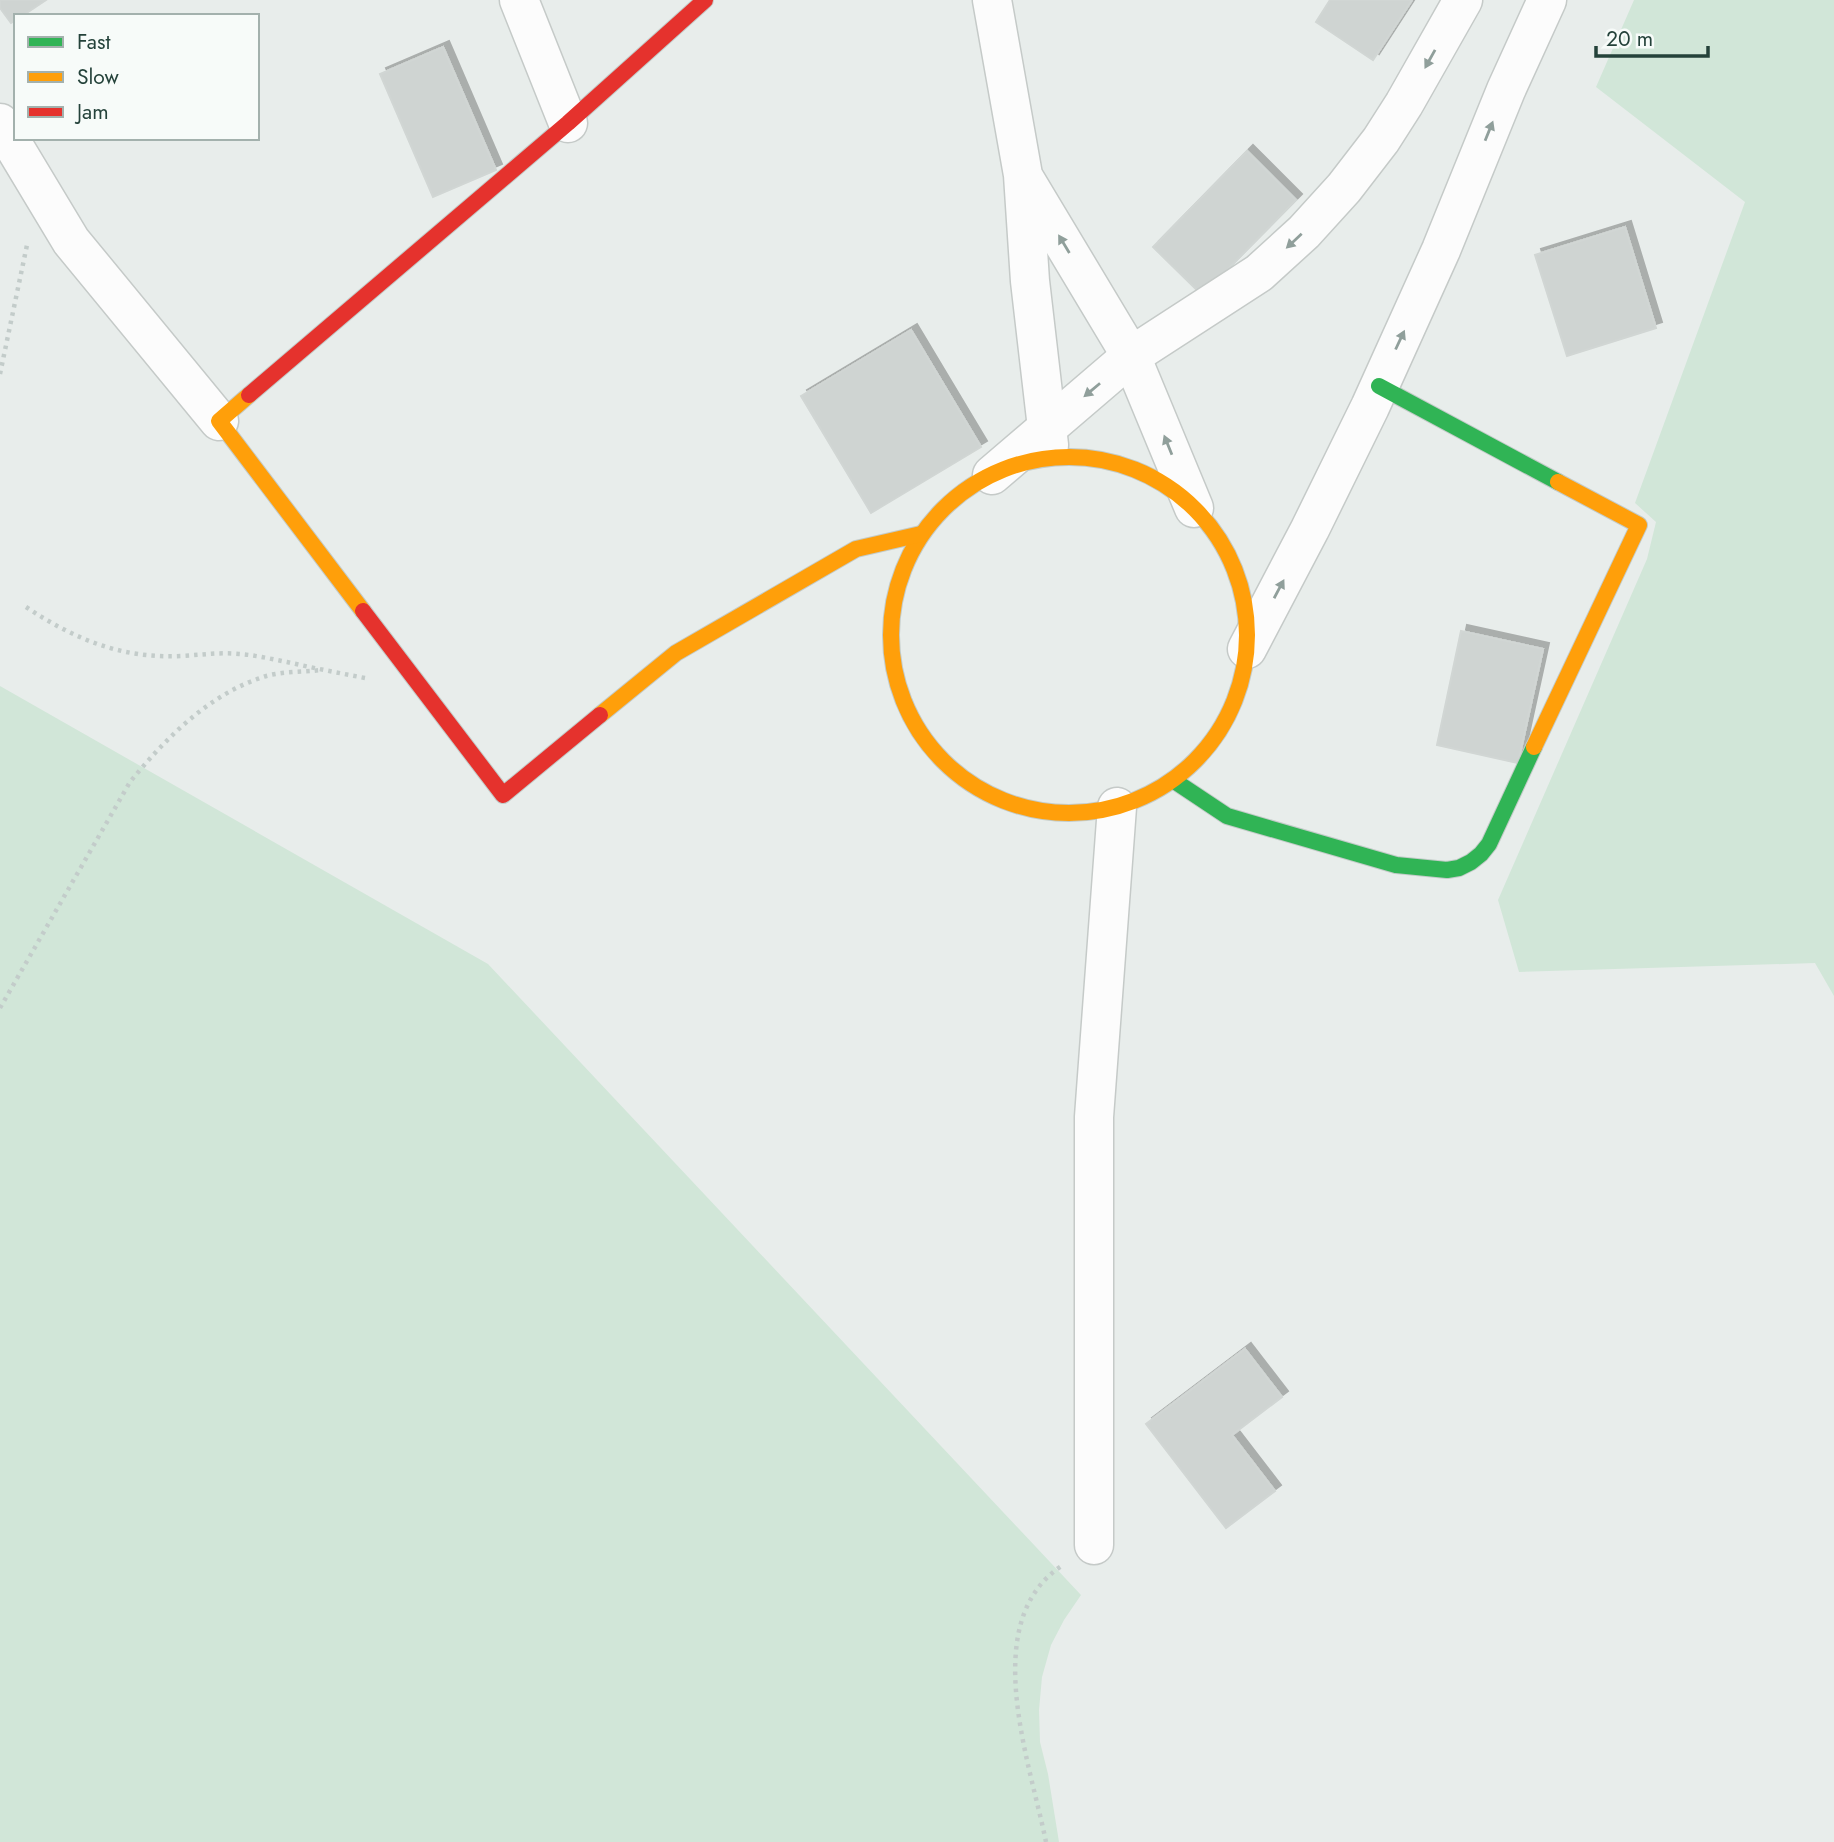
<svg xmlns="http://www.w3.org/2000/svg" width="1834" height="1842" viewBox="0 0 1834 1842" font-family="Jost,sans-serif">
	<style>
		.green { fill: #d1e6d8 }
		.building { fill: #cfd4d2; stroke: #d1d6d4; stroke-width: 2; filter: url(#shadow) }
		.lines { fill: none; stroke-linecap: round; stroke-linejoin: round }
		.street-casing { stroke: #c5cac8; stroke-width: 41 }
		.fast-casing { stroke: #c3cbc8; stroke-width: 18 }
		.slow-casing { stroke: #c3cbc8; stroke-width: 18 }
		.jam-casing { stroke: #c3cbc8; stroke-width: 18 }
		.path { stroke: #c3ccca; stroke-width: 4.5; stroke-dasharray: 3.5 5; stroke-linecap: butt }
		.street { stroke: #fcfcfc; stroke-width: 38 }
		.fast { stroke: #30b455; stroke-width: 16 }
		.slow { stroke: #ff9f0a; stroke-width: 16 }
		.jam { stroke: #e5322d; stroke-width: 16 }
		.oneway { fill: #909f9b }
	</style>
	<defs>
		<filter id="shadow"><feDropShadow dx="6" dy="-6" stdDeviation="0" flood-color="#0004"/></filter>
	</defs>
	<rect width="100%" height="100%" fill="#e8edeb"/>
	<g class="green">
		<path d="M1634 0H1834V996L1815 963 1519 972 1498 900 1647 559 1656 522 1635 503 1745 202 1596 87Z"/>
		<path d="M0 686 488 964 1081 1595 1064 1620 1051 1645 1042 1677 1039 1710 1040 1742 1048 1774 1059 1842H0Z"/>
	</g>
	<g class="building">
		<path d="M0 0H46L22 16H16V20L11 23 0 8Z"/>
		<path d="M1330 0H1412L1373 60 1316 22Z"/>
		<path d="M443 47 496 170 433 197 380 74Z"/>
		<path d="M1247 151 1296 200 1202 295 1153 247Z"/>
		<path d="M1625 227 1656 328 1567 356 1535 255Z"/>
		<path d="M911 330 981 447 871 513 801 396Z"/>
		<path d="M1461 631 1543 649 1518 763 1437 745Z"/>
		<path d="M1245 1349 1282 1397 1232 1435 1275 1491 1226 1528 1146 1424Z"/>
	</g>
	<g class="lines">
		<g class="street-casing">
			<g id="street">
				<path d="M519 0 568 123"/>
				<path d="M992 0 1023 175 1030 281 1049 445"/>
				<path d="M0 123 71 241 219 421"/>
				<path d="M1026 181 1131 356 1194 508"/>
				<path d="M992 475 1131 356 1259 273 1304 232 1344 188 1381 140 1404 104 1463 0"/>
				<path d="M1247 649 1310 529 1370 407 1441 250 1506 90 1547 0"/>
				<path d="M1094 1545V1117L1117 807"/>
			</g>
		</g>
		<g class="fast-casing">
			<g id="fast">
				<path d="M1379 386 1558 482"/>
				<path d="M1173 780 1227 816 1396 865 1447 870 1459 868 1471 862 1481 854 1489 844 1534 747"/>
			</g>
		</g>
		<g class="slow-casing">
			<g id="slow">
				<path d="M249 395 219 421 363 611"/>
				<circle cx="1069" cy="635" r="178"/>
				<path d="M600 715 676 653 856 549 921 534"/>
				<path d="M1534 747 1639 525 1558 482"/>
			</g>
		</g>
		<g class="jam-casing">
			<g id="jam">
				<path d="M249 395 568 123 705 0"/>
				<path d="M363 611 503 795 600 715"/>
			</g>
		</g>
		<g class="path">
			<path d="M0 374 27 245"/>
			<path d="M26 607C74 639 122 659 181 656 201 655 219 652 239 654 255 655 271 659 287 662 313 668 339 673 365 678"/>
			<path d="M0 1008 130 782C166 738 208 695 263 677 281 671 303 672 322 670"/>
			<path d="M1046 1842C1030 1762 977 1620 1063 1565"/>
		</g>
		<use href="#street" class="street"/>
		<use href="#fast" class="fast"/>
		<use href="#slow" class="slow"/>
		<use href="#jam" class="jam"/>
	</g>
	<defs><path id="oneway-solid" d="M-6-.8H1V-3.2L6.5 0L1 3.2V.8H-6Z" transform="scale(1.75)"/></defs>
	<g class="oneway">
		<use href="#oneway-solid" transform="translate(1430 59) rotate(119)"/>
		<use href="#oneway-solid" transform="translate(1489 131) rotate(-68)"/>
		<use href="#oneway-solid" transform="translate(1294 241) rotate(137)"/>
		<use href="#oneway-solid" transform="translate(1064 244) rotate(-121)"/>
		<use href="#oneway-solid" transform="translate(1400 340) rotate(-65)"/>
		<use href="#oneway-solid" transform="translate(1092 390) rotate(140)"/>
		<use href="#oneway-solid" transform="translate(1168 445) rotate(-112)"/>
		<use href="#oneway-solid" transform="translate(1279 589) rotate(-62)"/>
	</g>
	<rect x="14" y="14" width="245" height="126" fill="#f7fbf9" stroke="#a3b1ad" stroke-width="2"/>
	<rect x="28" y="37" width="35" height="10" fill="#30b455" stroke="#a3b1ad" stroke-width="2"/>
	<text x="77" y="49" font-size="21" fill="#24423a">Fast</text>
	<rect x="28" y="72" width="35" height="10" fill="#ff9f0a" stroke="#a3b1ad" stroke-width="2"/>
	<text x="77" y="84" font-size="21" fill="#24423a">Slow</text>
	<rect x="28" y="107" width="35" height="10" fill="#e5322d" stroke="#a3b1ad" stroke-width="2"/>
	<text x="77" y="119" font-size="21" fill="#24423a">Jam</text>
	<path d="M1596 46v10h112v-10" fill="none" stroke="#24423a" stroke-width="3.5"/>
	<text x="1606" y="46" font-size="21" fill="#24423a" stroke="#f7fbf9" stroke-width="5" paint-order="stroke">20 m</text>
</svg>
